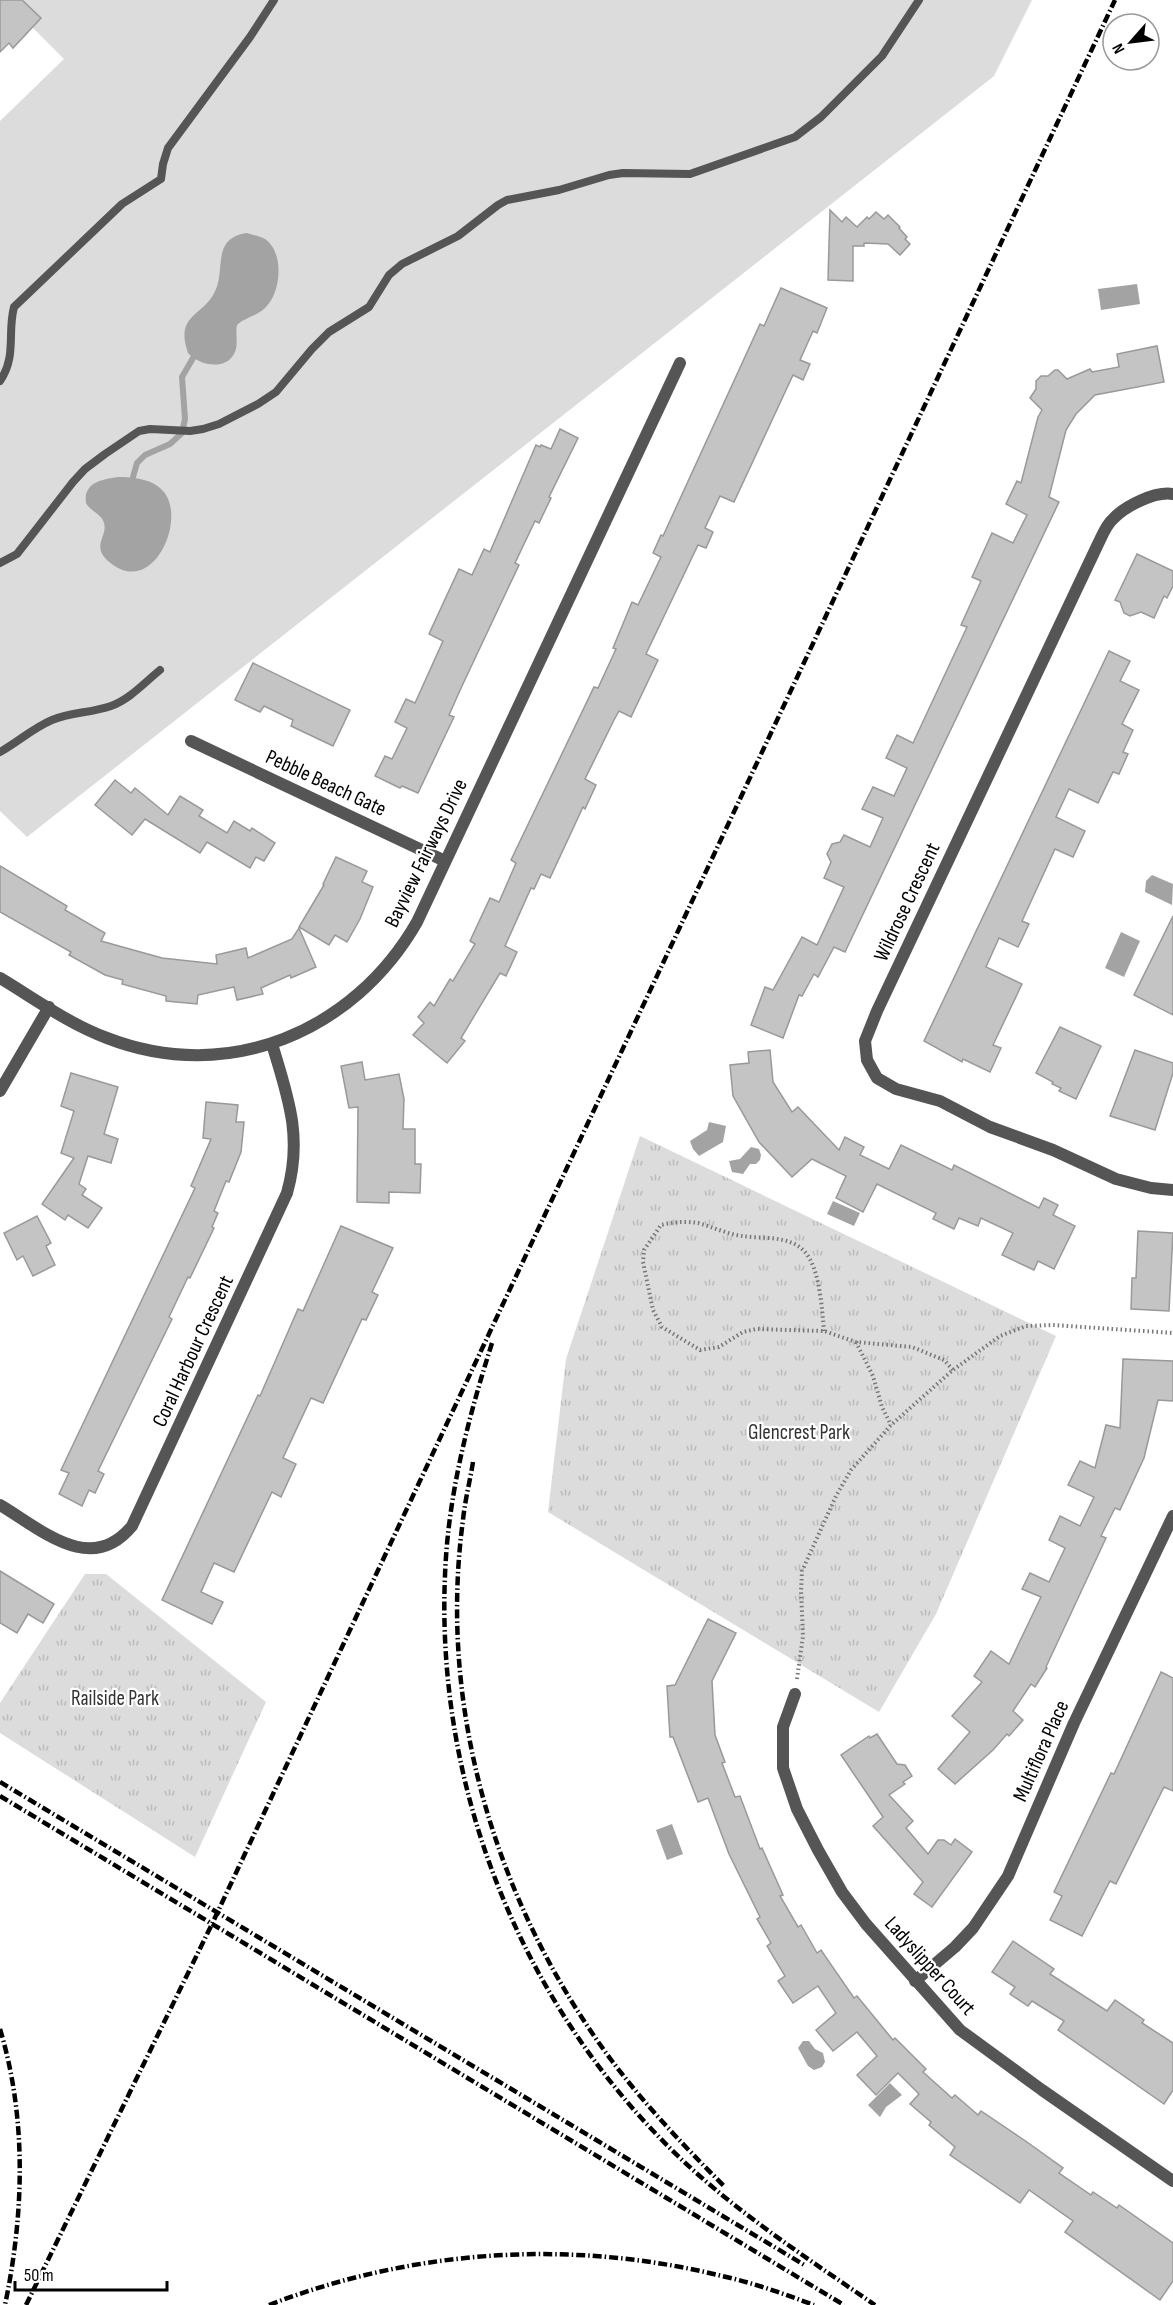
<svg xmlns="http://www.w3.org/2000/svg" width="1173" height="2305" viewBox="0 0 1173 2305" font-family="'Sofia Sans Condensed',sans-serif">
	<style>
		.green { fill: #dcdcdc }
		.park { fill: url(#park-tufts) }
		.water { fill: #a3a3a3 }
		.lines { fill: none; stroke-linecap: round; stroke-linejoin: round }
		.stream { stroke: #a3a3a3; stroke-width: 6 }
		.building { fill: #c4c4c4; stroke: #999; stroke-width: 1.5 }
		.path { stroke: #777; stroke-width: 4; stroke-dasharray: 1.5 3; stroke-linecap: butt }
		.service { stroke: #555; stroke-width: 8 }
		.minor { stroke: #555; stroke-width: 12 }
		.rail { stroke: #000; stroke-width: 4.5; stroke-dasharray: 9 3 1.5 3; stroke-linecap: butt }
		.labels { text-anchor: middle; dominant-baseline: central; stroke-width: 4.5; stroke-linejoin: round; paint-order: stroke }
		.street-label { font-size: 21px; fill: #000; stroke: #fff }
		.park-label { font-size: 21px; fill: #333; stroke: #fff }
	</style>
	<defs>
		<pattern id="park-tufts" width="24" height="20" patternUnits="userSpaceOnUse" patternTransform="scale(1.5)"><rect width="24" height="20" fill="#dcdcdc"/><path d="M3 7l-1-3M5 7V3M7 7l1-3M15 17l-1-3M17 17v-4M19 17l1-3" fill="none" stroke="#bbb"/></pattern>
	</defs>
	<rect width="100%" height="100%" fill="#fff"/>
	<path class="green" d="M5 0H1032L994 76 27 837 0 811V121L64 59Z"/>
	<g class="park">
		<path d="M640 1136 1056 1336 936 1614 879 1712 548 1512 566 1359Z"/>
		<path d="M85 1574H106L266 1702 195 1857 0 1733V1703Z"/>
	</g>
	<g class="water">
		<path d="M247 233C252 235 260 236 265 239 285 253 281 293 265 308 257 316 245 317 237 325 235 334 239 346 234 354 225 371 198 365 188 353 174 313 205 317 216 289 225 268 212 238 247 233Z"/>
		<path d="M1137 284 1140 304 1101 310 1098 289Z"/>
		<path d="M119 477C133 477 152 479 162 490 189 516 153 601 108 561 91 546 108 536 104 523 102 514 90 511 86 503 83 482 103 479 119 477Z"/>
		<path d="M1152 875 1173 884 1172 905 1145 892 1146 881Z"/>
		<path d="M1121 932 1140 941 1124 977 1105 968Z"/>
		<path d="M709 1122 726 1126 723 1142 699 1156 693 1149 690 1141 707 1130Z"/>
		<path d="M751 1147 759 1149 761 1155 760 1160 756 1164H750L743 1174 732 1172 729 1161 740 1159Z"/>
		<path d="M833 1201 860 1213 854 1226 827 1214Z"/>
		<path d="M672 1824 683 1854 667 1860 656 1830Z"/>
		<path d="M803 2041H809L815 2049 823 2053 825 2062 822 2067 814 2070 808 2066 798 2048Z"/>
		<path d="M890 2083 902 2095 886 2107 880 2117 868 2105Z"/>
	</g>
	<g class="lines">
		<path class="stream" d="M133 477 137 463 145 455 170 444 182 433 185 419 182 377 193 358"/>
	</g>
	<g class="building">
		<path d="M0 0H22L41 18 13 48 9 43 0 52Z"/>
		<path d="M830 210 842 222 846 217 857 227 867 217 869 219 876 212 884 219 888 215 900 227 899 228 907 237 905 239 910 244 900 255 888 244 864 243V246H853V281L828 280Z"/>
		<path d="M781 288 827 308 817 333 813 331 800 360 810 364 803 380 793 375 734 502 720 496 705 528 713 532 706 548 698 545 646 654 658 660 631 717 619 711 614 720 585 779 596 785 585 809 583 807 550 878 541 874 534 889 531 888 505 946 517 952 506 976 500 973 461 1038 465 1041 447 1063 413 1035 424 1023 418 1017 430 1002 434 1006 450 979 453 981 475 944 470 941 490 898 499 902 516 863 511 860 594 687 598 688 616 649 613 648 632 602 638 605 661 557 653 553 661 535 663 536 760 324 764 326Z"/>
		<path d="M1157 346 1164 382 1095 395 1076 414 1066 430 1049 497 1059 502 845 952 834 947 818 977 814 974 802 996 799 995 783 1038 751 1025 765 987 773 990 802 937 817 945 844 887 824 878 831 862 827 854 832 844 840 842 844 835 870 847 883 818 862 809 873 787 894 796 907 768 886 758 897 735 913 743 967 627 961 625 981 581 972 577 992 533 1013 543 1027 515 1006 504 1017 481 1021 483 1038 417 1042 410 1030 398 1036 389V381L1041 376H1048L1055 370H1058L1067 379 1090 369 1092 372 1119 367 1117 354Z"/>
		<path d="M560 429 578 438 549 497 551 498 539 523 535 521 515 563 519 565 462 686 449 715 454 717 418 793 402 786 400 788 375 776 385 756 392 759 407 728 395 722 406 699 415 703 443 641 429 634 459 569 472 575 484 549 490 552 536 445 540 447 541 445 551 449Z"/>
		<path d="M1137 554 1173 571V586L1167 598 1164 596 1154 618 1141 612 1130 616 1124 613 1120 602 1115 600Z"/>
		<path d="M1109 651 1130 661 1120 681 1139 690 1122 724 1133 730 1123 752 1128 754 1119 774 1113 772 1098 803 1069 789 1056 817 1085 831 1073 857 1055 849 1022 921 1029 924 1018 947 999 938 986 967 1022 984 993 1045 1001 1048 990 1072 963 1059 962 1062 924 1041Z"/>
		<path d="M253 663 350 710 333 746 291 726 293 720 264 706 260 712 235 700Z"/>
		<path d="M115 780 131 793 135 788 168 815 180 796 203 810 199 816 227 833 234 821 250 831 252 828 275 843 264 861 256 857 250 868 207 842 200 853 145 819 132 835 95 805Z"/>
		<path d="M336 857 367 871 362 882 373 887 360 919 347 942 335 935 329 945 299 927 324 885 323 884Z"/>
		<path d="M0 866 67 906 65 910 105 933 101 941 162 958 217 964 216 955 246 948 248 958 292 939 299 928 316 967 291 978 290 975 261 988 263 994 237 1000 234 987 198 995 197 1004 166 1001V996L122 984 123 980 105 975 69 955 71 952 0 912Z"/>
		<path d="M1173 916V1015L1134 995Z"/>
		<path d="M1060 1027 1101 1046 1076 1099 1059 1091 1061 1088 1052 1084 1053 1082 1036 1073Z"/>
		<path d="M770 1050 773 1082 792 1112 798 1107 839 1150 845 1137 864 1147 860 1155 889 1169 901 1145 952 1170 954 1165 1039 1208 1044 1198 1058 1205 1053 1215 1075 1226 1054 1269 1038 1261 1034 1270 1002 1255 1013 1233 981 1218 978 1226 959 1218 954 1229 933 1219 936 1213 877 1184 863 1212 836 1198 846 1176 812 1159 792 1177 759 1142 733 1096 730 1065 749 1063 748 1052Z"/>
		<path d="M1135 1050 1173 1063V1073L1155 1130 1110 1116Z"/>
		<path d="M362 1062 365 1080 399 1074 404 1099 403 1129H415V1164H421L420 1193 389 1192V1203L357 1202 358 1107 349 1108 341 1066Z"/>
		<path d="M71 1073 118 1087 104 1134 118 1139 111 1163 88 1156 79 1184 86 1189 82 1195 102 1208 88 1228 68 1215 65 1220 42 1204 74 1158 61 1153 74 1111 61 1106Z"/>
		<path d="M206 1102 238 1105 236 1122H244L241 1152 229 1182 226 1181 214 1211 218 1213 212 1227 214 1228 190 1278 188 1277 169 1317 172 1319 98 1471 104 1474 95 1493 89 1490 82 1506 59 1494 69 1473 61 1470 195 1188 191 1186 211 1139 203 1138Z"/>
		<path d="M37 1216 51 1243 46 1246 55 1265 33 1276 23 1256 17 1260 4 1233Z"/>
		<path d="M341 1226 393 1248 372 1292 378 1295 366 1320 362 1319 323 1403 311 1398 283 1458 296 1464 281 1497 272 1492 234 1572 214 1563 201 1592 223 1602 212 1624 162 1600 258 1395 260 1396 298 1309 303 1311Z"/>
		<path d="M1138 1231 1173 1233 1169 1311 1131 1309 1132 1278H1136Z"/>
		<path d="M1123 1359 1173 1361V1401L1158 1400 1144 1458 1120 1510 1115 1508 1101 1536 1106 1538 1046 1667 1047 1668 1035 1687 1031 1684 1013 1711 1023 1720 1009 1736 1007 1734 993 1750 955 1784 938 1769 970 1732 952 1716 982 1682 974 1676 991 1651 1009 1664 1041 1597 1022 1589 1030 1573 1049 1582 1065 1548 1049 1540 1060 1516 1080 1526 1094 1497 1068 1485 1080 1461 1095 1468 1106 1425 1120 1428Z"/>
		<path d="M0 1571 54 1604 43 1623 28 1614 17 1633 0 1623Z"/>
		<path d="M708 1619 736 1633 712 1681 715 1735 725 1762 722 1763 735 1797 740 1796 760 1849 762 1848 783 1895 780 1896 798 1927 801 1925 817 1953 821 1950 854 1998 857 1996 893 2040 895 2038 926 2069 923 2072 952 2098 955 2095 978 2115 981 2111 1027 2142 1063 2168 1059 2173 1091 2195 1093 2192 1117 2208 1119 2205 1173 2243V2281L1160 2300 1065 2232 1073 2221 1029 2190 1020 2203 950 2155 955 2147 929 2125 931 2122 910 2104 919 2094 898 2073 876 2095 857 2075 877 2056 857 2032 833 2051 816 2030 836 2013 818 1986 793 2003 778 1981 785 1976 767 1946 771 1943 757 1919 760 1917 729 1854 708 1798 698 1802 673 1737H670L667 1686 675 1685Z"/>
		<path d="M1161 1672 1173 1678V1791L1164 1787 1116 1884 1110 1881 1082 1936 1050 1920 1062 1896 1054 1892 1111 1773 1114 1774Z"/>
		<path d="M877 1734 897 1764 905 1765 912 1776 903 1782 905 1784 889 1795 913 1821 906 1828 928 1854 938 1840H944L951 1845 955 1839 972 1852 932 1907 914 1894 923 1882 873 1826 883 1817 841 1755 869 1736 870 1738Z"/>
		<path d="M1013 1941 1054 1969 1050 1974 1107 2011 1115 2000 1144 2020 1142 2023 1173 2043V2090L1164 2104 1058 2030 1064 2021 1032 2001 1028 2006 1010 1994 1015 1987 992 1972Z"/>
	</g>
	<g class="lines">
		<g class="path">
			<path d="M824 1331C822 1310 820 1267 804 1251 789 1235 762 1239 742 1236 727 1234 713 1227 698 1223 686 1221 673 1222 661 1225L644 1250 643 1262 653 1310 662 1327 700 1350 719 1347 743 1332 756 1329 824 1331 856 1342 912 1347 944 1360 953 1370"/>
			<path d="M856 1342 873 1376 882 1407 891 1425"/>
			<path d="M797 1679 803 1636 801 1591 802 1571 836 1496 851 1470 891 1425 953 1370 1000 1336 1026 1326 1053 1325 1173 1333"/>
		</g>
		<g class="service">
			<path d="M0 381C17 356 7 334 14 307L122 204 161 179 163 164 168 148 250 37 274 0"/>
			<path d="M0 563 17 554 73 482 85 469 105 454 139 431 150 429 190 431 203 429 219 424 258 404 276 392 312 349 329 332 369 307 389 275 402 264 458 236 498 205 507 200 559 190 609 175 623 173 690 174 795 137 821 117 882 56 919 0"/>
			<path d="M0 752C18 742 33 728 52 720 71 712 91 713 111 706 130 699 144 683 160 670"/>
		</g>
		<g class="minor">
			<path d="M1173 494C1155 491 1125 506 1113 519 1106 525 1102 536 1098 544L877 1011 865 1041 867 1060 877 1078 896 1089 940 1101 990 1127 1053 1150 1116 1179 1151 1188 1173 1190"/>
			<path d="M191 741 445 861"/>
			<path d="M0 978C35 999 69 1024 107 1038 228 1085 354 1032 417 922L680 363"/>
			<path d="M0 1091 49 1007"/>
			<path d="M0 1505C42 1530 91 1576 132 1526L287 1193C303 1137 288 1097 272 1044"/>
			<path d="M795 1694 783 1727V1768L797 1809 818 1850 842 1892 866 1924 960 2030 1042 2090 1173 2181"/>
			<path d="M915 1981 955 1947 973 1928 1008 1876 1074 1723 1173 1516"/>
		</g>
		<g class="rail">
			<path d="M492 1343C468 1419 448 1495 445 1575 436 1782 516 1990 660 2138 722 2203 801 2254 875 2305"/>
			<path d="M473 1462C470 1481 465 1500 463 1520 437 1711 498 1908 612 2061 646 2106 684 2146 724 2186"/>
			<path d="M0 1782 806 2266"/>
			<path d="M0 1796 844 2305"/>
			<path d="M0 2029C27 2119 24 2214 5 2305"/>
			<path d="M26 2305 212 1924 1115 0"/>
			<path d="M269 2305C414 2249 572 2239 722 2276 754 2283 784 2294 814 2305"/>
		</g>
	</g>
	<g class="labels">
		<g class="street-label">
			<text transform="translate(326 783) rotate(25)">Pebble Beach Gate</text>
			<text transform="translate(426 853) rotate(-64)">Bayview Fairways Drive</text>
			<text transform="translate(907 902) rotate(-65)">Wildrose Crescent</text>
			<text transform="translate(193 1351) rotate(-65)">Coral Harbour Crescent</text>
			<text transform="translate(1041 1751) rotate(-66)">Multiflora Place</text>
			<text transform="translate(930 1966) rotate(48)">Ladyslipper Court</text>
		</g>
		<g class="park-label">
			<text x="799" y="1432">Glencrest Park</text>
			<text x="115" y="1698">Railside Park</text>
		</g>
	</g>
	<g transform="translate(1131 42) rotate(242)"><circle r="28" fill="#ffffff" stroke="#999999" stroke-width="1.5"/>
	<path d="M0-4.5L10 22L0 15L-10 22Z" fill="#000000"/>
	<text y="-9" font-size="16" font-weight="bold" text-anchor="middle" fill="#000000">N</text>
	</g>
	<path d="M15 2281v9h152v-9" fill="none" stroke="#000000" stroke-width="3"/>
	<text x="24" y="2281" font-size="18" fill="#000000" stroke="#ffffff" stroke-width="4.5" paint-order="stroke">50 m</text>
</svg>
